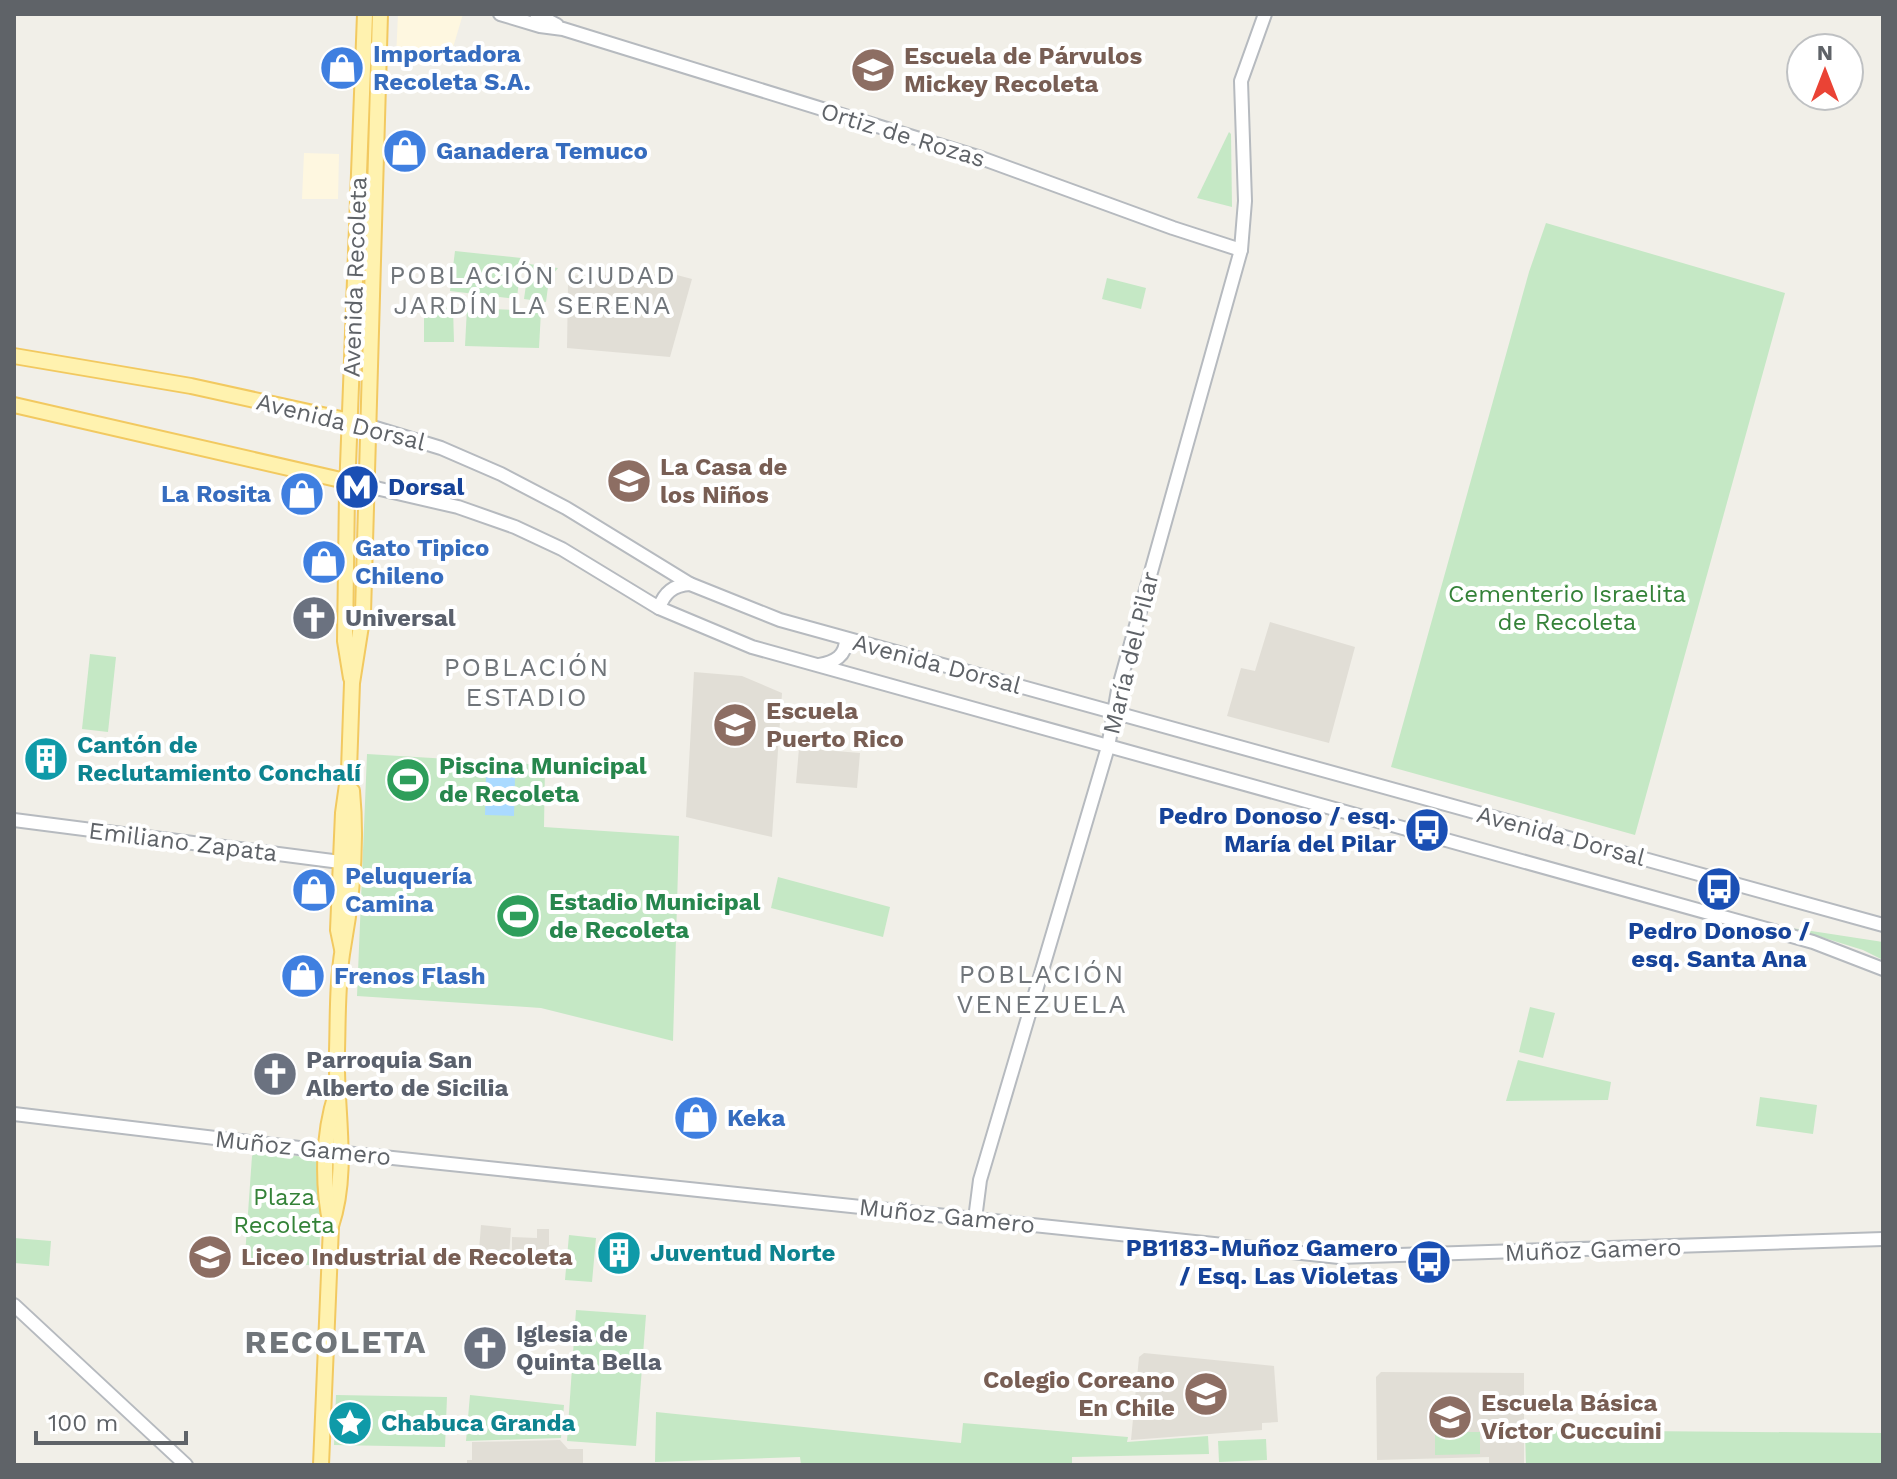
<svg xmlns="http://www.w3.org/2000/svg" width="1897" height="1479" viewBox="0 0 1897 1479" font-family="'Work Sans',sans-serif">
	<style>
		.commercial { fill: #fef7e0 }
		.education { fill: #e1ded6 }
		.green { fill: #c5e8c5 }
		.water { fill: #aadaff }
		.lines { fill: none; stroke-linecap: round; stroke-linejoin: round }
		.secondary-casing { stroke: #b6babf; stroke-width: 16 }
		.primary-casing { stroke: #f2c960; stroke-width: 18 }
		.secondary { stroke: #fff; stroke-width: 12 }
		.primary { stroke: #fff2af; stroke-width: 14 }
		.labels { text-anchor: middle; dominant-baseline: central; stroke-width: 8; stroke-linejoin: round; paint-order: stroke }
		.shop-label { font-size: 24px; font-weight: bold; fill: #366cbe; stroke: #fff; text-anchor: start }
		.education-label { font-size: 24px; font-weight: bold; fill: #785e54; stroke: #fff; text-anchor: start }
		.street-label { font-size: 24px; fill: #5f6368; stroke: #fff }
		.transit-label { font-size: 24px; font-weight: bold; fill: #164399; stroke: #fff; text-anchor: end }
		.park-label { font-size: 24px; fill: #348238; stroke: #fff }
		.worship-label { font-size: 24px; font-weight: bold; fill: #5b616d; stroke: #fff; text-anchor: start }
		.culture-label { font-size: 24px; font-weight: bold; fill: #0d838f; stroke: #fff; text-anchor: start }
		.leisure-label { font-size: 24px; font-weight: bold; fill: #27864d; stroke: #fff; text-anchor: start }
		.neighbourhood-label { font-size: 26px; letter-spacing: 2px; fill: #70757a; stroke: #fff }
		.district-label { font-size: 32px; font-weight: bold; letter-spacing: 2px; fill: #70757a; stroke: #fff }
	</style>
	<rect width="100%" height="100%" fill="#f1efe8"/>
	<g class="commercial">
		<path d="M398 14H463L449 61 396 58Z"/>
		<path d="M304 153 339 154 338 199H302Z"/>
	</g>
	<g class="education">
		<path d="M673 274 692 279 670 357 567 348 568 285 576 275Z"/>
		<path d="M1270 622 1355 647 1329 743 1227 716 1241 668 1255 671Z"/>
		<path d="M694 672 742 676 782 693 772 837 686 817Z"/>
		<path d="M799 748 860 753 857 788 796 783Z"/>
		<path d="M481 1225 511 1228 509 1256 519 1257V1267L496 1265 497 1253H491L490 1264 478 1263Z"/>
		<path d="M537 1229H549V1245L558 1246 557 1268 546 1267V1256L512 1254V1237L537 1238Z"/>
		<path d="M1144 1353 1274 1366 1278 1422 1262 1423V1430L1131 1440 1139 1357Z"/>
		<path d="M1381 1372 1524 1373V1465H1489V1457L1377 1460 1376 1377Z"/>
		<path d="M560 1440 568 1449H583V1465H467V1460H472V1442Z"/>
	</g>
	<g class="green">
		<path d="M1229 132 1231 134 1232 207 1197 198Z"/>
		<path d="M1546 223 1785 293 1635 835 1391 767 1529 272Z"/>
		<path d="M455 251 521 258 517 299 450 291Z"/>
		<path d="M529 264 558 268 549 279 546 302 524 299Z"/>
		<path d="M1107 278 1146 288 1141 309 1102 299Z"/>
		<path d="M453 308 454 342H424V309Z"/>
		<path d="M467 308 541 311 539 348 465 346Z"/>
		<path d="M90 654 116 657 108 732 82 729Z"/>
		<path d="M367 754 545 765 544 827 679 836 673 1041 541 1008 357 996Z"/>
		<path d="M778 877 890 907 883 937 771 908Z"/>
		<path d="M1792 928 1883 942V960L1863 950Z"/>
		<path d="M1530 1007 1555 1013 1543 1058 1519 1052Z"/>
		<path d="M1518 1060 1611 1082 1608 1100 1506 1101Z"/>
		<path d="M1760 1097 1817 1105 1813 1134 1756 1126Z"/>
		<path d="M258 1150 316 1159 322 1166 319 1266 250 1260 245 1256 252 1156Z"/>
		<path d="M569 1235 596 1238 592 1282 565 1280Z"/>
		<path d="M14 1238 51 1241 49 1266 14 1263Z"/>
		<path d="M576 1310 646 1315 636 1446 567 1441Z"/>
		<path d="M336 1395 447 1397 445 1447 334 1445Z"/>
		<path d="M470 1395 564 1405 561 1438 466 1441Z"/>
		<path d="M656 1412 961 1443 963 1423 1128 1437 1127 1442 1208 1436 1209 1454 1072 1457V1465H801L800 1457 655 1462Z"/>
		<path d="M1525 1430 1883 1433V1465H1526Z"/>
		<path d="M1435 1432H1480V1454L1435 1455Z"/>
		<path d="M1266 1439 1267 1460 1219 1462 1218 1441Z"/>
	</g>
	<path class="water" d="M486 777H515L514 816 485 815Z"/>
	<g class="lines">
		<g class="secondary-casing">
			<g id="secondary">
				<path d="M500 14 540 26 563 29 981 158 1173 228 1241 250"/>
				<path d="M536 14 557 25"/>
				<path d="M369 426 441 448 501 474 566 508 690 584 780 620 1883 925"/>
				<path d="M367 486 458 507 515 527 562 549 659 608 752 647 1813 942 1883 969"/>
				<path d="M659 608C664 593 673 585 690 584"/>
				<path d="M819 665C835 662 846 656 846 639"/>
				<path d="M14 820 348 863"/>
				<path d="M14 1114 316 1150 1339 1257 1883 1239"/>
				<path d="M975 1219 980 1180 1108 747 1118 690 1241 250 1245 201 1241 81 1265 14"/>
				<path d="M14 1305 186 1465"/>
			</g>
		</g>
		<g class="primary-casing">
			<g id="primary">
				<path d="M14 356 191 386 359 423"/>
				<path d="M14 405 367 486"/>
				<path d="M351 678 345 641 347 492 365 14"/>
				<path d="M342 949 338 930 343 813 349 770 352 683 363 613 380 14"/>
				<path d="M331 1226C350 1170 335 1109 337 1051 338 1018 337 981 343 948 352 898 357 842 352 791"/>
				<path d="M321 1465 331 1226C322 1185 323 1134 336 1094"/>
			</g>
		</g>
		<use href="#secondary" class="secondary"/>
		<use href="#primary" class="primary"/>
	</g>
	<defs>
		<g id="shop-disc" transform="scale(2.3)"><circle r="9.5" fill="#3f7fe0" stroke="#fff"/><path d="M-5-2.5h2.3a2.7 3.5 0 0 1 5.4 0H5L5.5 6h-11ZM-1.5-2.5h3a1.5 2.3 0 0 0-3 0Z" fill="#fff"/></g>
		<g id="school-disc" transform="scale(2.3)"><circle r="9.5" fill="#8d6e63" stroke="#fff"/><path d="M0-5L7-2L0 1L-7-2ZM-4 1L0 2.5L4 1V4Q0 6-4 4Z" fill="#fff"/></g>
		<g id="metro-disc" transform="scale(2.3)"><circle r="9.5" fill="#1a4fb4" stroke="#fff"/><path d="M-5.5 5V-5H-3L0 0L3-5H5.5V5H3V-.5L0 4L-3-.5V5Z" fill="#fff"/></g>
		<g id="church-disc" transform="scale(2.3)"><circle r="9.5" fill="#6b7280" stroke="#fff"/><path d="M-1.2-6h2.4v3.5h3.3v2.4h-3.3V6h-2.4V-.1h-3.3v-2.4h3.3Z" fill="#fff"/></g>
		<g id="building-disc" transform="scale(2.3)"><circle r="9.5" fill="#0f9aa8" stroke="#fff"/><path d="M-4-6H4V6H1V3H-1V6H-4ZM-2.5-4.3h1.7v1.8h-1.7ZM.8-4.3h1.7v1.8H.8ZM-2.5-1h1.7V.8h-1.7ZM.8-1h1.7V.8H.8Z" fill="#fff"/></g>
		<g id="stadium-disc" transform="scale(2.3)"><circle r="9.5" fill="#2e9e5b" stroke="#fff"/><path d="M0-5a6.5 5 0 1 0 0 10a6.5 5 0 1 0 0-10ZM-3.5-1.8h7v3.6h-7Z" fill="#fff"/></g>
		<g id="bus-disc" transform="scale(2.3)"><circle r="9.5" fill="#1a4fb4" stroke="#fff"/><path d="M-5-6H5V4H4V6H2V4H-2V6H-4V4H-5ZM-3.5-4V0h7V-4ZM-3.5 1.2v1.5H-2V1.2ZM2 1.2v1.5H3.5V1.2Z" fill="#fff"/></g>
		<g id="sight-disc" transform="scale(2.3)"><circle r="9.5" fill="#0f9aa8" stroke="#fff"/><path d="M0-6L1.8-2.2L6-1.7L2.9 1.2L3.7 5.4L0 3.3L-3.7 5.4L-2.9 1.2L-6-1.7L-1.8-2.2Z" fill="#fff"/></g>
	</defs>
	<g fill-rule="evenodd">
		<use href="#shop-disc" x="342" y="68"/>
		<use href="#school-disc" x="873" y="70"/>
		<use href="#shop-disc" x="405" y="151"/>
		<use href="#school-disc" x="629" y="481"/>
		<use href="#metro-disc" x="357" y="487"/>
		<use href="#shop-disc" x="302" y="494"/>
		<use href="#shop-disc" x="324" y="562"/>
		<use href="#church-disc" x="314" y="618"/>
		<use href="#school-disc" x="735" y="725"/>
		<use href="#building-disc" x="46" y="759"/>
		<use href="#stadium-disc" x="408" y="780"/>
		<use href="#bus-disc" x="1427" y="830"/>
		<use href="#bus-disc" x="1719" y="889"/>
		<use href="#shop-disc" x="314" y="890"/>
		<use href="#stadium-disc" x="518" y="916"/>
		<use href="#shop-disc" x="303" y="976"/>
		<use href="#church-disc" x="275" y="1074"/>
		<use href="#shop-disc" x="696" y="1118"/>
		<use href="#building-disc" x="619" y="1253"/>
		<use href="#school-disc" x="210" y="1257"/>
		<use href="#bus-disc" x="1429" y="1262"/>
		<use href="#church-disc" x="485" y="1348"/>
		<use href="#school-disc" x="1206" y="1394"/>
		<use href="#school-disc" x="1450" y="1417"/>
		<use href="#sight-disc" x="350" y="1423"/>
	</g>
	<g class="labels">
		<g class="shop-label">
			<text x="373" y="54">Importadora<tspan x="373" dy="28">Recoleta S.A.</tspan></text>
			<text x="436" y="151">Ganadera Temuco</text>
			<text x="271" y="494" text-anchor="end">La Rosita</text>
			<text x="355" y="548">Gato Tipico<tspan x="355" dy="28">Chileno</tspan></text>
			<text x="345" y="876">Peluquería<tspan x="345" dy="28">Camina</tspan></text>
			<text x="334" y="976">Frenos Flash</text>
			<text x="727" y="1118">Keka</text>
		</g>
		<g class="education-label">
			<text x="904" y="56">Escuela de Párvulos<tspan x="904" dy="28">Mickey Recoleta</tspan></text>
			<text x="660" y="467">La Casa de<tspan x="660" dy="28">los Niños</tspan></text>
			<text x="766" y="711">Escuela<tspan x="766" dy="28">Puerto Rico</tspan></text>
			<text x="241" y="1257">Liceo Industrial de Recoleta</text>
			<text x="1175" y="1380" text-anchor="end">Colegio Coreano<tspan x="1175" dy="28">En Chile</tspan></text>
			<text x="1481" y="1403">Escuela Básica<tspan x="1481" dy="28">Víctor Cuccuini</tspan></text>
		</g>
		<g class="street-label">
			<text transform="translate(903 135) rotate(17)">Ortiz de Rozas</text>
			<text transform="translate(355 277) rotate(-88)">Avenida Recoleta</text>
			<text transform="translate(341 422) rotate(14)">Avenida Dorsal</text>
			<text transform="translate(1131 653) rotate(-76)">María del Pilar</text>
			<text transform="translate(937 664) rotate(15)">Avenida Dorsal</text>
			<text transform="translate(1561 836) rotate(15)">Avenida Dorsal</text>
			<text transform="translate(183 842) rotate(7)">Emiliano Zapata</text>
			<text transform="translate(303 1148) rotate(6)">Muñoz Gamero</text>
			<text transform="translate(947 1216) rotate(6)">Muñoz Gamero</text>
			<text transform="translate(1593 1250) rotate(-2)">Muñoz Gamero</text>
		</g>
		<g class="transit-label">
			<text x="388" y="487" text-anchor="start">Dorsal</text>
			<text x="1396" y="816">Pedro Donoso / esq.<tspan x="1396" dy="28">María del Pilar</tspan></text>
			<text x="1719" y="931" text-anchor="middle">Pedro Donoso /<tspan x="1719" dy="28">esq. Santa Ana</tspan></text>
			<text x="1398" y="1248">PB1183-Muñoz Gamero<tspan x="1398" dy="28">/ Esq. Las Violetas</tspan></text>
		</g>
		<g class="park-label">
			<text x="1567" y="594">Cementerio Israelita<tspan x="1567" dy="28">de Recoleta</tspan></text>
			<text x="284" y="1197">Plaza<tspan x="284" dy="28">Recoleta</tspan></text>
		</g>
		<g class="worship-label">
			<text x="345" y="618">Universal</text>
			<text x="306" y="1060">Parroquia San<tspan x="306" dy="28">Alberto de Sicilia</tspan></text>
			<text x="516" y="1334">Iglesia de<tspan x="516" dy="28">Quinta Bella</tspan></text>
		</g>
		<g class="culture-label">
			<text x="77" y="745">Cantón de<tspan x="77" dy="28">Reclutamiento Conchalí</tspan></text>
			<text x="650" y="1253">Juventud Norte</text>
			<text x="381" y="1423">Chabuca Granda</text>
		</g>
		<g class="leisure-label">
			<text x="439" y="766">Piscina Municipal<tspan x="439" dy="28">de Recoleta</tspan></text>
			<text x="549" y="902">Estadio Municipal<tspan x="549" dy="28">de Recoleta</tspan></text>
		</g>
		<g class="neighbourhood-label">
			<text x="533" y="275">POBLACIÓN CIUDAD<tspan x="533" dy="30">JARDÍN LA SERENA</tspan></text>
			<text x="527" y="667">POBLACIÓN<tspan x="527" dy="30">ESTADIO</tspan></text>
			<text x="1042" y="974">POBLACIÓN<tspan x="1042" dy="30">VENEZUELA</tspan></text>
		</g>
		<g class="district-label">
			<text x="336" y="1342">RECOLETA</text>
		</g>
	</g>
	<rect width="1897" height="1479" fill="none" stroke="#5f6368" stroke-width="32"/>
	<g transform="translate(1825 72)"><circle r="38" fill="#ffffff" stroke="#bfc1c3" stroke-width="2"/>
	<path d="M0-6L14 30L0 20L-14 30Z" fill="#ea4335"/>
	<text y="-12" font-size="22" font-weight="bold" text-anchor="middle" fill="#5f6368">N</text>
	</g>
	<path d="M36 1431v12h150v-12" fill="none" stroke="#5f6368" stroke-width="4"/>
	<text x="48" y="1431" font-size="24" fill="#5f6368" stroke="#ffffff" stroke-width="6" paint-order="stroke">100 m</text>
</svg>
